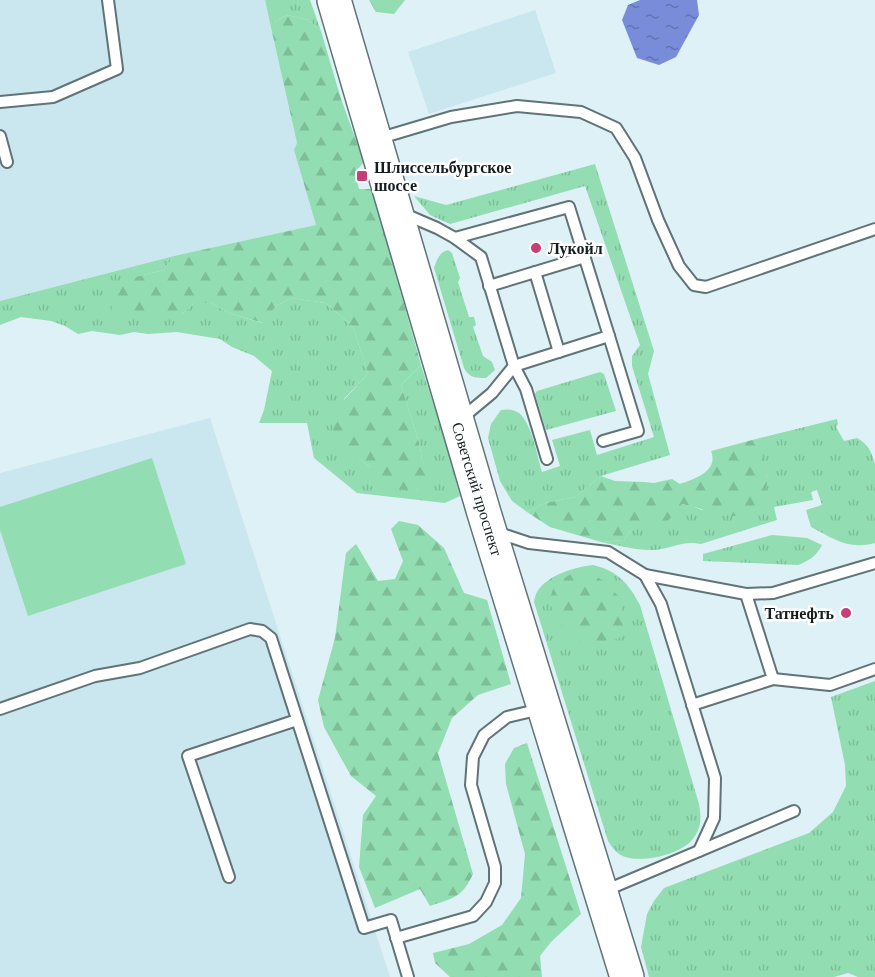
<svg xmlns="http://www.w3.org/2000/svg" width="875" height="977" viewBox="0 0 875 977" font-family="Georgia,serif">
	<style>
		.built { fill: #cae7ef }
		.grass { fill: url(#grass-tufts) }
		.forest { fill: url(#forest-firs) }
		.pitch { fill: #92ddb1 }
		.water { fill: url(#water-ripples) }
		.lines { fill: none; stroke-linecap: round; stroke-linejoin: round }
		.service-casing { stroke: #617377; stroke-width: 14 }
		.primary-casing { stroke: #617377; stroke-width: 36 }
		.service { stroke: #fff; stroke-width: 10 }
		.primary { stroke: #fff; stroke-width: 33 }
		.poi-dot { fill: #c63d78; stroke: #fff; stroke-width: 2 }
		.labels { text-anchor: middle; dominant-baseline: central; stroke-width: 5; stroke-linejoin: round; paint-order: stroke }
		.poi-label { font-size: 16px; font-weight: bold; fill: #151d1e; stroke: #fff; text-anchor: start }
		.street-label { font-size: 16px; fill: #151d1e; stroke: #fff }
	</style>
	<defs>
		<pattern id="grass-tufts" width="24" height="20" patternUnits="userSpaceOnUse" patternTransform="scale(1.5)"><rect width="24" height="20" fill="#92ddb1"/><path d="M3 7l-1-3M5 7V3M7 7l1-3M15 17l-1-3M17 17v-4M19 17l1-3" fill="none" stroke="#7dbd98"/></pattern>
		<pattern id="forest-firs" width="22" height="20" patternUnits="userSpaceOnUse" patternTransform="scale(1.5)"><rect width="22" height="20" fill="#92ddb1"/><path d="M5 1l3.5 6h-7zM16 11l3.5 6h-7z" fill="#7dbd98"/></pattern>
		<pattern id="water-ripples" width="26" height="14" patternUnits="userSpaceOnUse" patternTransform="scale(1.5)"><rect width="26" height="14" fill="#798cd9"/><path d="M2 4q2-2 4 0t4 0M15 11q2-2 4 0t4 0" fill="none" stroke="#6272af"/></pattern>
	</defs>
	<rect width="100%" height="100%" fill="#ddf1f6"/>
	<g class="built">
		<path d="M0 0H265L297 143 294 150 316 225 174 256 0 301Z"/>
		<path d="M535 10 556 73 429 114 408 52Z"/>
		<path d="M210 418 390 977H0V473Z"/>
	</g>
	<g class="grass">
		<path d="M265 0H310L321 31 308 20 288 15 270 23Z"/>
		<path d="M595 164 654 351 648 374 670 455 601 476 575 497 545 503 527 512 512 501 500 481 488 438 491 424 501 410C507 409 513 409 519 413 532 424 537 455 542 472L560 466 552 440 590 430 597 455 654 437 632 366V356L640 345 585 186 450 224 430 215 414 196 446 205Z"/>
		<path d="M448 250 452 253 460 278 458 282 469 317H474L476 325 473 327 483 356 492 362 495 370 486 378C476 378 469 378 464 368L434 268C437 260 439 252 448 250Z"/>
		<path d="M174 256 164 270 139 276 161 314H182L194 303H211L229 313 262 323 276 306 291 298 326 303 353 327 368 374 344 399 359 458 370 467 416 491 429 479 422 459 419 442 401 385 421 365 444 437 460 496 445 503 357 493 314 458 307 423H259L264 410 272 371 254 356 232 347 220 339 177 332 148 334 134 332 120 335 92 331 78 334 65 326 51 321 21 317 0 325V301Z"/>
		<path d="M600 372 604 374 616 411 546 430 535 394 537 391Z"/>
		<path d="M837 419 838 424 836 427 844 441 857 438C869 445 871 451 875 464V543C848 550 834 539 811 527L806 510 822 505 817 490 811 492 813 500 774 507 777 520 701 544C682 540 671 549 654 550 638 551 617 545 601 542L624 540 630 531 682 504 692 506 702 510 767 477 756 439Z"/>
		<path d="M772 535 807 538 822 545C817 556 808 561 798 565L703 561V554Z"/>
		<path d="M593 565C618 571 628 583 640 605L699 804C701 815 702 826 695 836 685 854 644 863 625 857 617 854 612 848 608 841L534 602C534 601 536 593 537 592 547 575 575 567 593 565Z"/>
		<path d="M875 681V977H858L848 973 834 977H649L641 947 647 914 654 901 664 888 809 833 833 812 846 786 845 765 831 697Z"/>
	</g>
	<g class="forest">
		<path d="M369 0H405L394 14 376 12Z"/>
		<path d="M288 15 308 20 321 31 341 99 364 162 355 172 359 189H372L421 365 401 385 419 442 422 459 430 479 416 491 378 487 370 467 359 458 338 444 329 416 368 374 353 327 326 303 291 298 276 306 263 323 229 313 211 303H194L182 314H161L134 317 112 315 111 289 139 276 164 270 174 256 316 225 294 150 297 143 270 23Z"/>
		<path d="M756 439C761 452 770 476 766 489 765 495 760 499 756 504 750 511 742 516 732 516 714 515 699 507 682 504L667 522 639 528 630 531 624 540 601 542 550 527 527 512 545 503 575 497 601 476 615 481 644 482 654 483 672 479 680 484C695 479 719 471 711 451Z"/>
		<path d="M399 521 418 525 444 548 464 593 487 600 511 684 478 695 452 718 438 753 473 874C462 898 453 898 430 906L420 889 375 908 359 867 363 815 376 796 351 776 324 727 318 700 335 638 346 553 356 544 378 581 395 579 403 561 391 529Z"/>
		<path d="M571 574H591L604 581 618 596 625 625 623 635 619 638 601 645 591 646 586 645 564 628 553 614 550 599 553 589 558 582Z"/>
		<path d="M527 743 581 914 551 942 540 956 542 977H450L435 963 433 953 469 944 502 925 521 898 525 854 506 784 505 764 514 748Z"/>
	</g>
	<path class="pitch" d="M152 458 186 564 28 616 0 530V507Z"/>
	<path class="water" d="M640 0H697L699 15 676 57 659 65 637 58 622 20 628 5Z"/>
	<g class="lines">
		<g class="service-casing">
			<g id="service">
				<path d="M0 102 53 97 117 69 108 0"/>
				<path d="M0 136 7 162"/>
				<path d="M377 139 451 117 517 106 581 112 616 128 635 158 658 220 679 266 694 285 706 287 875 229"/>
				<path d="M402 213 437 228 455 238 481 257 514 366 492 393 462 418"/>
				<path d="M455 238 569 207 609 336 514 366 526 389 547 459"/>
				<path d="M535 272 559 352"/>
				<path d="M489 286 585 257"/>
				<path d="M603 441 638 431 609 336"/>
				<path d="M496 532 529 543 608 552 645 575 661 604 715 778 714 818 699 851"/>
				<path d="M645 575 746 594 773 679 692 705"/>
				<path d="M746 594 773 593 875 563"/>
				<path d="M773 679 830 685 875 669"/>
				<path d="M0 709 95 676 140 668 250 629 262 631 271 638 364 928 391 920 408 977"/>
				<path d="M229 877 188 756 297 720"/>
				<path d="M604 891 794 811"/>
				<path d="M396 938 473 916 486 902 495 883V867L471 785 473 757 484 735 507 717 541 709"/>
			</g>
		</g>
		<g class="primary-casing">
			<path id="primary" d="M334 0 484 513 627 977"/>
		</g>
		<use href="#service" class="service"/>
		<use href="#primary" class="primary"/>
	</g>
	<g class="poi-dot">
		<rect x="356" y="170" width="12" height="12" rx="3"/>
		<circle cx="536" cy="248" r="6"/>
		<circle cx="846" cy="613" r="6"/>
	</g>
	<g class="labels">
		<g class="poi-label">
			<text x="374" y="167">Шлиссельбургское<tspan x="374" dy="18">шоссе</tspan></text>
			<text x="548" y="248">Лукойл</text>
			<text x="834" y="613" text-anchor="end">Татнефть</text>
		</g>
		<g class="street-label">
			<text transform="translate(477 489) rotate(73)">Советский проспект</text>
		</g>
	</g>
</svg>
